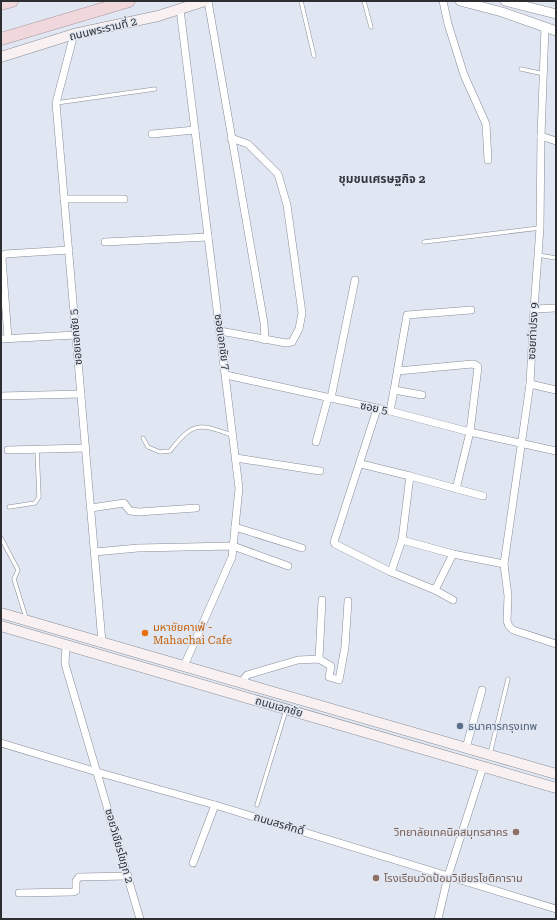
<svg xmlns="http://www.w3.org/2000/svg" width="557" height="920" viewBox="0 0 557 920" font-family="'Roboto Serif','Noto Sans Thai',serif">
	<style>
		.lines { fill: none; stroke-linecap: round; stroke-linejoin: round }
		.service-casing { stroke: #878d96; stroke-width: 4.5 }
		.minor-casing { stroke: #878d96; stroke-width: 8 }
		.tertiary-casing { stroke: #878d96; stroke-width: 10 }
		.secondary-casing { stroke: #878d96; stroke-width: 11 }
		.trunk-casing { stroke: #a9959b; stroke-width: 13 }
		.service { stroke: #fff; stroke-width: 3.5 }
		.minor { stroke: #fff; stroke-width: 7 }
		.tertiary { stroke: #fff; stroke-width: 9 }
		.secondary { stroke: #f9f0f2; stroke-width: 10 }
		.trunk { stroke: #f0d7dc; stroke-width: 12 }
		.food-dot { fill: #e8710a; stroke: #e1e7f2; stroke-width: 1.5 }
		.service-dot { fill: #5c6f8a; stroke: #e1e7f2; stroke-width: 1.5 }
		.education-dot { fill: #8d6e63; stroke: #e1e7f2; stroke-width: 1.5 }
		.labels { text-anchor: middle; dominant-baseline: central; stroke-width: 3; stroke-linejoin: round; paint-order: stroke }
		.street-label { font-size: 11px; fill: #2c2e32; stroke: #e1e7f2 }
		.food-label { font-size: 11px; fill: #c56008; stroke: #e1e7f2; text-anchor: start }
		.service-label { font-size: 11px; fill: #4e5e75; stroke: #e1e7f2; text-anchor: start }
		.education-label { font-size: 11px; fill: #785e54; stroke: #e1e7f2; text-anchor: end }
		.neighbourhood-label { font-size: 12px; font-weight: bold; fill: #333840; stroke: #e1e7f2 }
	</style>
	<rect width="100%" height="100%" fill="#e1e7f2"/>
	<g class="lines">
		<g class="service-casing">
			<g id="service">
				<path d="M301 1 314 56"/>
				<path d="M364 1 371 27"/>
				<path d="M521 69 544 74"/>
				<path d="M56 103 155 89"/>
				<path d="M424 242 540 228"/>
				<path d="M538 255 556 258"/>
				<path d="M143 438 148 447 160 452 170 451C193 422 198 423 232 435"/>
				<path d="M9 507 35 503 39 497 37 449"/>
				<path d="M1 538 18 570 14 579 26 618"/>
				<path d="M490 754 508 679"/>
				<path d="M257 805 286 710"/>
			</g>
		</g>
		<g class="minor-casing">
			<g id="minor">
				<path d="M208 1 264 323 265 340"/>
				<path d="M443 1 448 24 464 75 486 124 488 160"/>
				<path d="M180 9 239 488 232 557 184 666"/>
				<path d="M545 27 541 136 540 228 534 309 530 384 504 564 508 596 507 621 509 626 513 630 556 644"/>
				<path d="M74 34 56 103 102 642"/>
				<path d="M152 134 195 130"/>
				<path d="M541 136 556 141"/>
				<path d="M64 199H124"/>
				<path d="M105 242 208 237"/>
				<path d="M534 309 556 308"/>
				<path d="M220 331 286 343 292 342 299 329 302 313 287 205 278 174 248 144 231 138"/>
				<path d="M8 338 2 259 3 256 5 254 69 250"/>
				<path d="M1 339 76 335"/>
				<path d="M398 371 472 364 476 365 478 367 470 432 456 489"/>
				<path d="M226 375 390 411 470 432 556 451"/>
				<path d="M530 384 556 390"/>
				<path d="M422 395 394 390 407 315 471 310"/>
				<path d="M1 396 81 394"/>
				<path d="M331 398 355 280"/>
				<path d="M377 409 334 542 335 544 391 572 435 590 453 554"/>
				<path d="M390 411 394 390"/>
				<path d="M316 442 328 398"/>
				<path d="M8 450 86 448"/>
				<path d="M236 458 320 471"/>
				<path d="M361 464 410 476 483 496"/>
				<path d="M91 508 124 503 130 511 139 512 196 508"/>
				<path d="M235 527 302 548"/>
				<path d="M402 540 453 554 504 564"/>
				<path d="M95 552 138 548 233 546 288 566"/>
				<path d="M391 572 402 540 410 476"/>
				<path d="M435 590 453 600"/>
				<path d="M66 645 65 664 140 919"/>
				<path d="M319 659 322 600"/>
				<path d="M241 683 247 675 298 660 319 659 331 666 329 677 339 680 345 647 348 601"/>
				<path d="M1 743 97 772 215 805 556 909"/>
				<path d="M466 748 482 690"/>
				<path d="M193 863 215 805"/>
				<path d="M19 893 73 892 76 891V881L79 877 128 876"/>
				<path d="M438 919 448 876 483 767"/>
			</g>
		</g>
		<g class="tertiary-casing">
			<g id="tertiary">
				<path d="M460 1 502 12 556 31"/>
				<path d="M505 1 556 14"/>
			</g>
		</g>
		<g class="secondary-casing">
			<g id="secondary">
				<path d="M1 57 74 34 158 16 205 1"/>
				<path d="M1 613 556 774"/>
				<path d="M1 626 556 788"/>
			</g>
		</g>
		<g class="trunk-casing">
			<g id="trunk">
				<path d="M1 4 12 1"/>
				<path d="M1 39 129 1"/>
			</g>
		</g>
		<use href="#service" class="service"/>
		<use href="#minor" class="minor"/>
		<use href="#tertiary" class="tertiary"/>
		<use href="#secondary" class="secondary"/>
		<use href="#trunk" class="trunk"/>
	</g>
	<circle class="food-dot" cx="145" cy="633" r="4"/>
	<circle class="service-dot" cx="460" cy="726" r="4"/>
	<g class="education-dot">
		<circle cx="516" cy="832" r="4"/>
		<circle cx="376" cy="878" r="4"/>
	</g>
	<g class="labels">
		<g class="street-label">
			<text transform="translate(103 29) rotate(-13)">ถนนพระรามที่ 2</text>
			<text transform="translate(533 331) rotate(-87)">ซอยท่าปรง 9</text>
			<text transform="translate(76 337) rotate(-95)">ซอยเอกชัย 5</text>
			<text transform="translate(222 342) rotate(82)">ซอยเอกชัย 7</text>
			<text transform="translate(374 408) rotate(11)">ซอย 5</text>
			<text transform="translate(279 707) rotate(16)">ถนนเอกชัย</text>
			<text transform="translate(279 824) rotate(17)">ถนนสรศักดิ์</text>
			<text transform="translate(119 846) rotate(74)">ซอยวิเชียรโชฎก 2</text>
		</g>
		<g class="food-label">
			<text x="153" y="627">มหาชัยคาเฟ่ -<tspan x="153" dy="13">Mahachai Cafe</tspan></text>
		</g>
		<g class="service-label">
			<text x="468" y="726">ธนาคารกรุงเทพ</text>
		</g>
		<g class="education-label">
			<text x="508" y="832">วิทยาลัยเทคนิคสมุทรสาคร</text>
			<text x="384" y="878" text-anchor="start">โรงเรียนวัดป้อมวิเชียรโชติการาม</text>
		</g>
		<g class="neighbourhood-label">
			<text x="382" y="179">ชุมชนเศรษฐกิจ 2</text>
		</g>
	</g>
	<rect width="557" height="920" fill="none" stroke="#2c2e32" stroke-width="4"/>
</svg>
